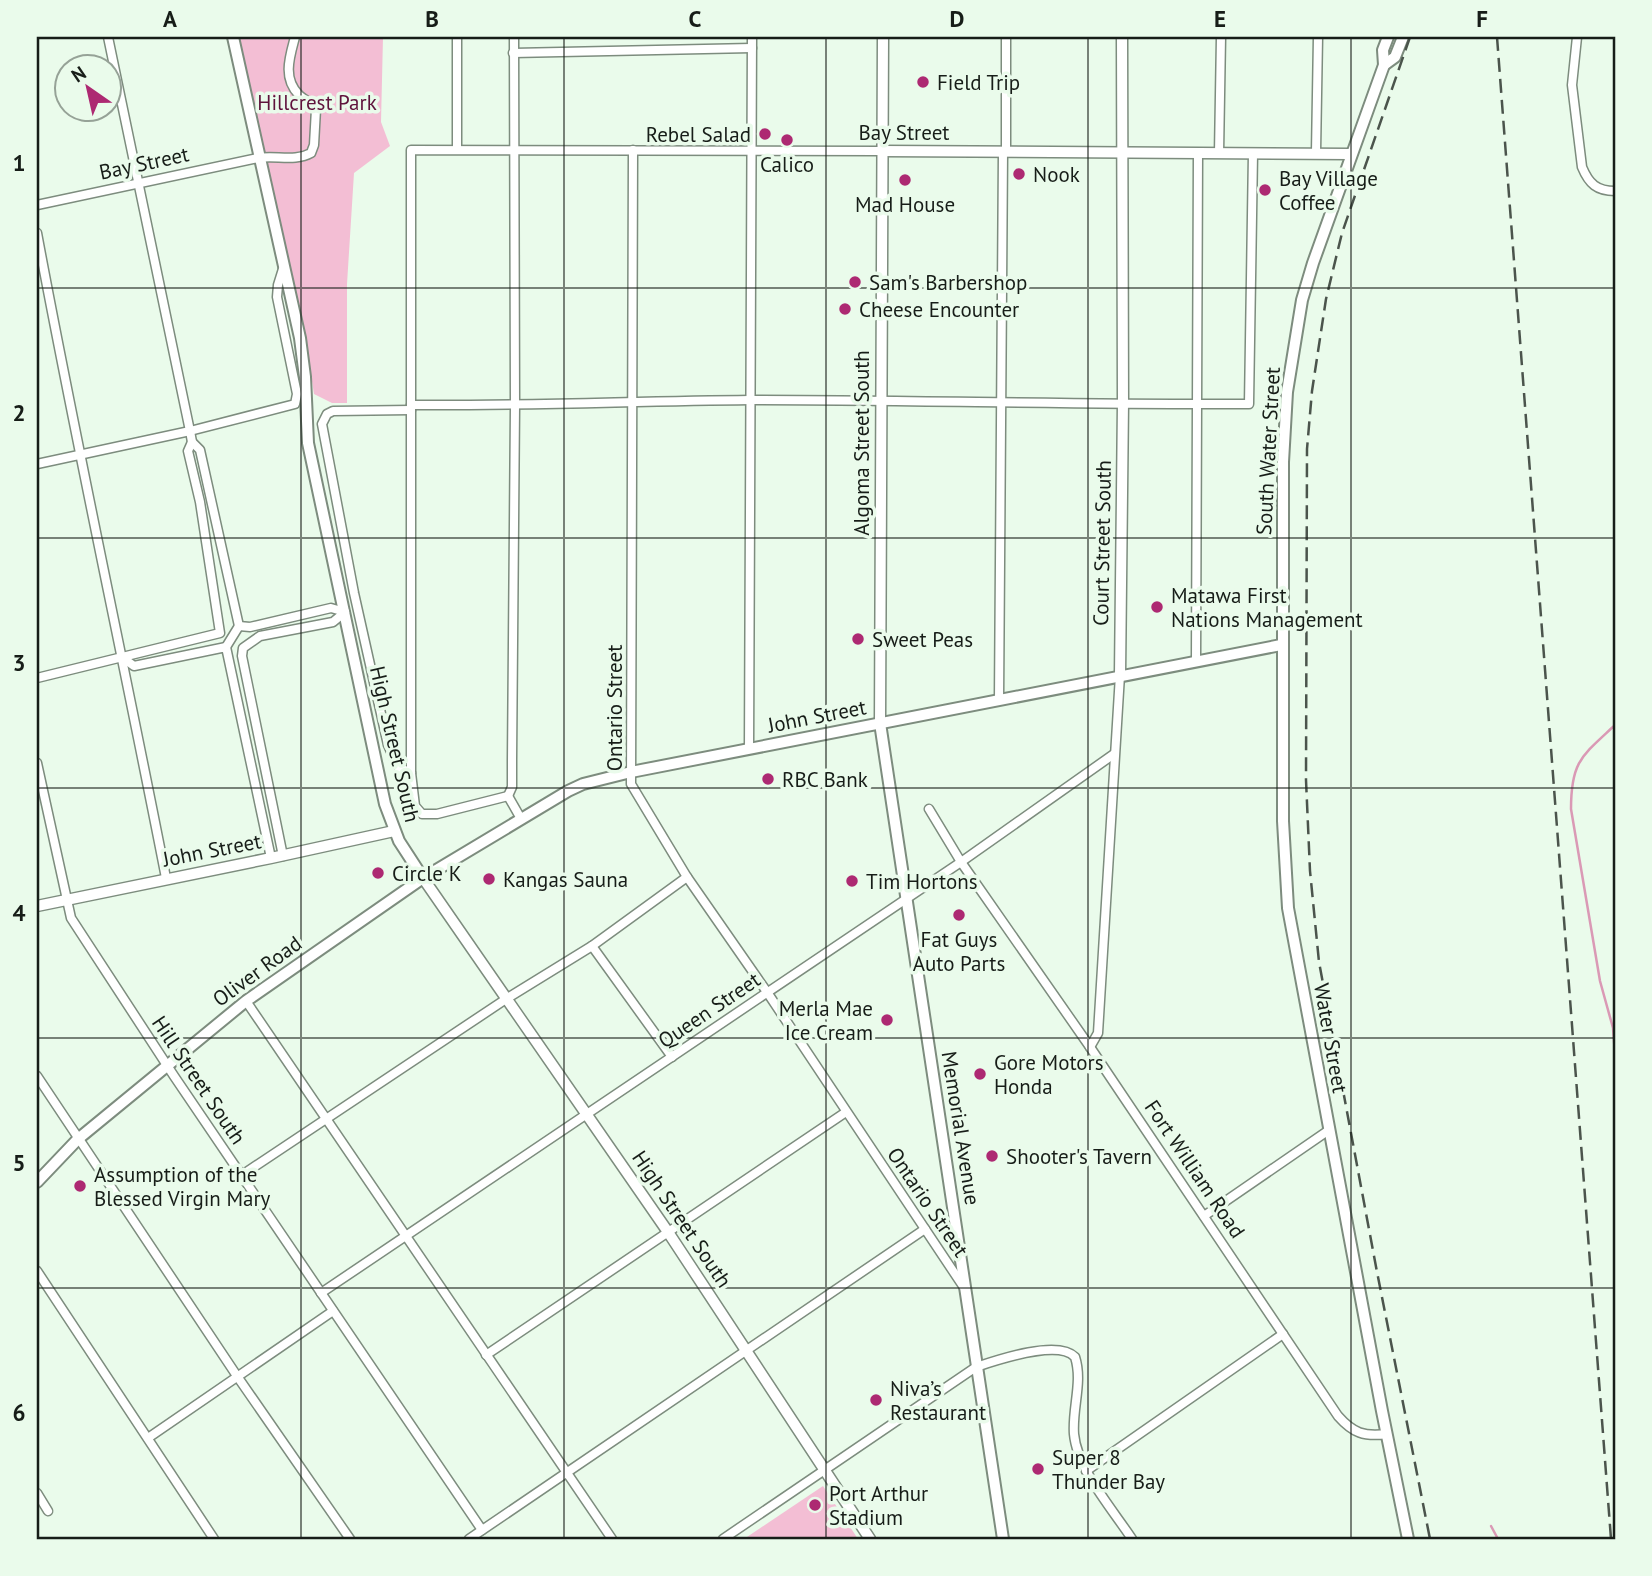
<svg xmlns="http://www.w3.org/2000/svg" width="1652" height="1576" viewBox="0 0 1652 1576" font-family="'PT Sans',sans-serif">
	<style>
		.green { fill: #f3bed4 }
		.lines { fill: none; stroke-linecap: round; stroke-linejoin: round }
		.stream { stroke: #da99b5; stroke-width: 2.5 }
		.minor-casing { stroke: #7d8c7e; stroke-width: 11 }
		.tertiary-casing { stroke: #7d8c7e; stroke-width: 13 }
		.secondary-casing { stroke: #7d8c7e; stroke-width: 14 }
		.minor { stroke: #fff; stroke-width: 8 }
		.tertiary { stroke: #fff; stroke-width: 10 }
		.secondary { stroke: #fff; stroke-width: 10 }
		.rail { stroke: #4b544c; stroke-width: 2.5; stroke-dasharray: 14 7; stroke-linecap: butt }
		.grid { fill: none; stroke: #171d18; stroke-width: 2; stroke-opacity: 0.55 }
		.poi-dot { fill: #ad2972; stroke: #eafbeb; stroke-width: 2.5 }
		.labels { text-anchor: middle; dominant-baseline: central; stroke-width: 7; stroke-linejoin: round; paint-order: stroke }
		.poi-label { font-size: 21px; fill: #171d18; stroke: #eafbeb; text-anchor: start }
		.park-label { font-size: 21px; fill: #5f133c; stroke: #eafbeb }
		.street-label { font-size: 21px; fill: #171d18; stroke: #eafbeb }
		.neatline { fill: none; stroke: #171d18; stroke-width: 2.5 }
		.grid-label { font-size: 23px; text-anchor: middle; font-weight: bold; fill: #171d18 }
	</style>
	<rect width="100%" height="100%" fill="#eafbeb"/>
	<g class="green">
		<path d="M237 37H383L381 122 390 146 354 173 347 284V403H332L314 394 303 324Z"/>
		<path d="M823 1486 858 1539H744Z"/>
	</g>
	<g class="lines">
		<g class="stream">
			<path d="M1615 725C1582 756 1571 761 1571 809L1600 981 1613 1028 1615 1054"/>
			<path d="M1491 1526 1498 1539"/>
		</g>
		<g class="minor-casing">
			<g id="minor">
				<path d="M1577 37 1572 85 1582 167C1589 184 1597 191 1615 191"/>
				<path d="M513 53 752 48"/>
				<path d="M457 149V37"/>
				<path d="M633 150 631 784 687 877 767 992 963 1286"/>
				<path d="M1006 151V37"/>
				<path d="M1316 152 1318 37"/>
				<path d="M1219 153 1221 37"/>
				<path d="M37 205 258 158C276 155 295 162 311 153L314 145 316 109C311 103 305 100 299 95 282 78 290 56 295 37"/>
				<path d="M37 233C77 448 124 663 166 878"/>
				<path d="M411 405C525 406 637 401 750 400 916 400 1083 405 1249 404L1253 153"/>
				<path d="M192 442 200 450 239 626"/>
				<path d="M37 464 190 431 295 404 297 394 277 297 278 285 283 269"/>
				<path d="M239 626 250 627 331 608 345 612"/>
				<path d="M226 647 239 626"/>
				<path d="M123 658 134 666 226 647 271 858"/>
				<path d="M1196 661 1198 153"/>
				<path d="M37 678 220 633 200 502 188 451 192 442 190 431 108 37"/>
				<path d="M999 700 1003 151"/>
				<path d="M749 749 752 37"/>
				<path d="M37 763 71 918 174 1076 482 1530"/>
				<path d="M411 773 398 767 388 745 354 593 322 424 327 414 333 411 411 410"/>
				<path d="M508 796 437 814H422L415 806 411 773V150L882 151"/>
				<path d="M508 796 512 787V760L515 406 514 37"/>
				<path d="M508 796 520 817"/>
				<path d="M929 809 961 862 1090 1047 1338 1416C1353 1433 1364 1437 1387 1434"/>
				<path d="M283 856 242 656 243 648 260 636 333 622 345 612"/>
				<path d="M592 946 672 1057"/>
				<path d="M246 1001 612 1539"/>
				<path d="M1090 1047 1098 1033 1120 675"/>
				<path d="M37 1076 237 1376 350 1539"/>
				<path d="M242 1175 506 999 592 946 687 877"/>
				<path d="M1204 1216 1329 1130"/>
				<path d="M37 1271 214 1539"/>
				<path d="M321 1293 961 862 1114 754"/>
				<path d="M486 1355 846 1112"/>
				<path d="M148 1438 333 1311"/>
				<path d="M1086 1471 1283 1334"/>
				<path d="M37 1493 48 1511"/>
				<path d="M469 1539 925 1229"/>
				<path d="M723 1539 976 1367C997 1360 1058 1339 1075 1357 1083 1382 1072 1408 1074 1434 1077 1469 1113 1510 1132 1539"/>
			</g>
		</g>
		<g class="tertiary-casing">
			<g id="tertiary">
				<path d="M882 151 1350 154"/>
				<path d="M1120 675 1123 402 1122 37"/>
				<path d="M880 723 883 37"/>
				<path d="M423 878 668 1232 870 1539"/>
				<path d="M37 906 271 858 394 831"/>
			</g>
		</g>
		<g class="secondary-casing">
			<g id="secondary">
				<path d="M233 37 300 338 305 377 308 443 385 804 399 841 423 878"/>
				<path d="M1388 37 1383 50 1384 65 1313 263 1302 300 1287 392 1283 462V821L1288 908 1382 1411 1408 1539"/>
				<path d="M1384 65 1395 57 1403 37"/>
				<path d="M880 723 1003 1539"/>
				<path d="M37 1182 78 1139 246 1001 423 878 568 791 583 784 631 772 1281 645"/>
			</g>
		</g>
		<use href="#minor" class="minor"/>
		<use href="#tertiary" class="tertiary"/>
		<use href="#secondary" class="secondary"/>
		<g class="rail">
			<path d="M1410 37 1342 233 1326 299 1312 391 1307 449 1306 780 1310 871 1319 962 1377 1272 1430 1539"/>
			<path d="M1497 37 1611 1539"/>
		</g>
	</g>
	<path class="grid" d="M301 37V1539M564 37V1539M826 37V1539M1088 37V1539M1351 37V1539M37 288H1615M37 538H1615M37 788H1615M37 1038H1615M37 1288H1615"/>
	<g class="poi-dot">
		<circle cx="923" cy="82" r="7"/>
		<circle cx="765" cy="134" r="7"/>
		<circle cx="787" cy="140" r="7"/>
		<circle cx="1019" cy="174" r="7"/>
		<circle cx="905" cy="180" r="7"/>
		<circle cx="1265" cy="190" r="7"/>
		<circle cx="855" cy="282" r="7"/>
		<circle cx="845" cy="309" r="7"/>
		<circle cx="1157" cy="607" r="7"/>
		<circle cx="858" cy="639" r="7"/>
		<circle cx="768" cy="779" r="7"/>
		<circle cx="378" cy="873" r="7"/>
		<circle cx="489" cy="879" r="7"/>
		<circle cx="852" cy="881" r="7"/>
		<circle cx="959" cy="915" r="7"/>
		<circle cx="887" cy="1020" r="7"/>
		<circle cx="980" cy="1074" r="7"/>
		<circle cx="992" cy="1156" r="7"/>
		<circle cx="80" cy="1186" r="7"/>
		<circle cx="876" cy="1400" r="7"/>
		<circle cx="1038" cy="1469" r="7"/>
		<circle cx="815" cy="1505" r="7"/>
	</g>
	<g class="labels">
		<g class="poi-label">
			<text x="937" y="82">Field Trip</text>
			<text x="751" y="134" text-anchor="end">Rebel Salad</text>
			<text x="787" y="164" text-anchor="middle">Calico</text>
			<text x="1033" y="174">Nook</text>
			<text x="1279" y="178">Bay Village<tspan x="1279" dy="24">Coffee</tspan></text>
			<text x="905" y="204" text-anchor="middle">Mad House</text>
			<text x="869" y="282">Sam's Barbershop</text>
			<text x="859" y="309">Cheese Encounter</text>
			<text x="1171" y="595">Matawa First<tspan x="1171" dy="24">Nations Management</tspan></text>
			<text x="872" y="639">Sweet Peas</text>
			<text x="782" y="779">RBC Bank</text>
			<text x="392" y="873">Circle K</text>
			<text x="503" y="879">Kangas Sauna</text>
			<text x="866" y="881">Tim Hortons</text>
			<text x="959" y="939" text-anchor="middle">Fat Guys<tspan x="959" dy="24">Auto Parts</tspan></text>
			<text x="873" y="1008" text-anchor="end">Merla Mae<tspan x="873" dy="24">Ice Cream</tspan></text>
			<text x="994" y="1062">Gore Motors<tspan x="994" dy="24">Honda</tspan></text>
			<text x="1006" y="1156">Shooter's Tavern</text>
			<text x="94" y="1174">Assumption of the<tspan x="94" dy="24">Blessed Virgin Mary</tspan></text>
			<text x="890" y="1388">Niva’s<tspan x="890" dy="24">Restaurant</tspan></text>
			<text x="1052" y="1457">Super 8<tspan x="1052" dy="24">Thunder Bay</tspan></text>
			<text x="829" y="1493">Port Arthur<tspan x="829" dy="24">Stadium</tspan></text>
		</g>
		<g class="park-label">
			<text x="317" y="102">Hillcrest Park</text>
		</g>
		<g class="street-label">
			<text x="904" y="132">Bay Street</text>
			<text transform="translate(144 163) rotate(-12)">Bay Street</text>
			<text transform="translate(861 443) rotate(-90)">Algoma Street South</text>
			<text transform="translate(1268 451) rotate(-87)">South Water Street</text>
			<text transform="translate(1102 543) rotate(-89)">Court Street South</text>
			<text transform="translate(614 708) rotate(-90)">Ontario Street</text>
			<text transform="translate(817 716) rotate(-11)">John Street</text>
			<text transform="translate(395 744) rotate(77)">High Street South</text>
			<text transform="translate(212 850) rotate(-11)">John Street</text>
			<text transform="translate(257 971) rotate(-36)">Oliver Road</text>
			<text transform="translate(709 1010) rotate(-34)">Queen Street</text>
			<text transform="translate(1331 1038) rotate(80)">Water Street</text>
			<text transform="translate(199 1080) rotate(56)">Hill Street South</text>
			<text transform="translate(961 1128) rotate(81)">Memorial Avenue</text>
			<text transform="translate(1195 1169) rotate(56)">Fort William Road</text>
			<text transform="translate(928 1202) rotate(56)">Ontario Street</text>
			<text transform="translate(682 1219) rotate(56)">High Street South</text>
		</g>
	</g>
	<rect width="1652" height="1576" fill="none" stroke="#eafbeb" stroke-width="77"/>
	<g transform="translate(88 88) rotate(326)"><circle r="33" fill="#eafbeb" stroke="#96a297" stroke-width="2"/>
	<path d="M0-5L12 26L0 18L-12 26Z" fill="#ad2972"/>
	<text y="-10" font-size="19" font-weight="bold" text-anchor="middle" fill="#171d18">N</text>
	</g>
	<rect x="38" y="38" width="1576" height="1500" class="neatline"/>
	<g class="grid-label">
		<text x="170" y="27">A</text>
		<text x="432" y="27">B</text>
		<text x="695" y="27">C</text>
		<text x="957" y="27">D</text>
		<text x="1220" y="27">E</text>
		<text x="1482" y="27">F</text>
		<text x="19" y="171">1</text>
		<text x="19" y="421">2</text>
		<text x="19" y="671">3</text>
		<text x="19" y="921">4</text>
		<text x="19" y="1171">5</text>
		<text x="19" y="1421">6</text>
	</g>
</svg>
